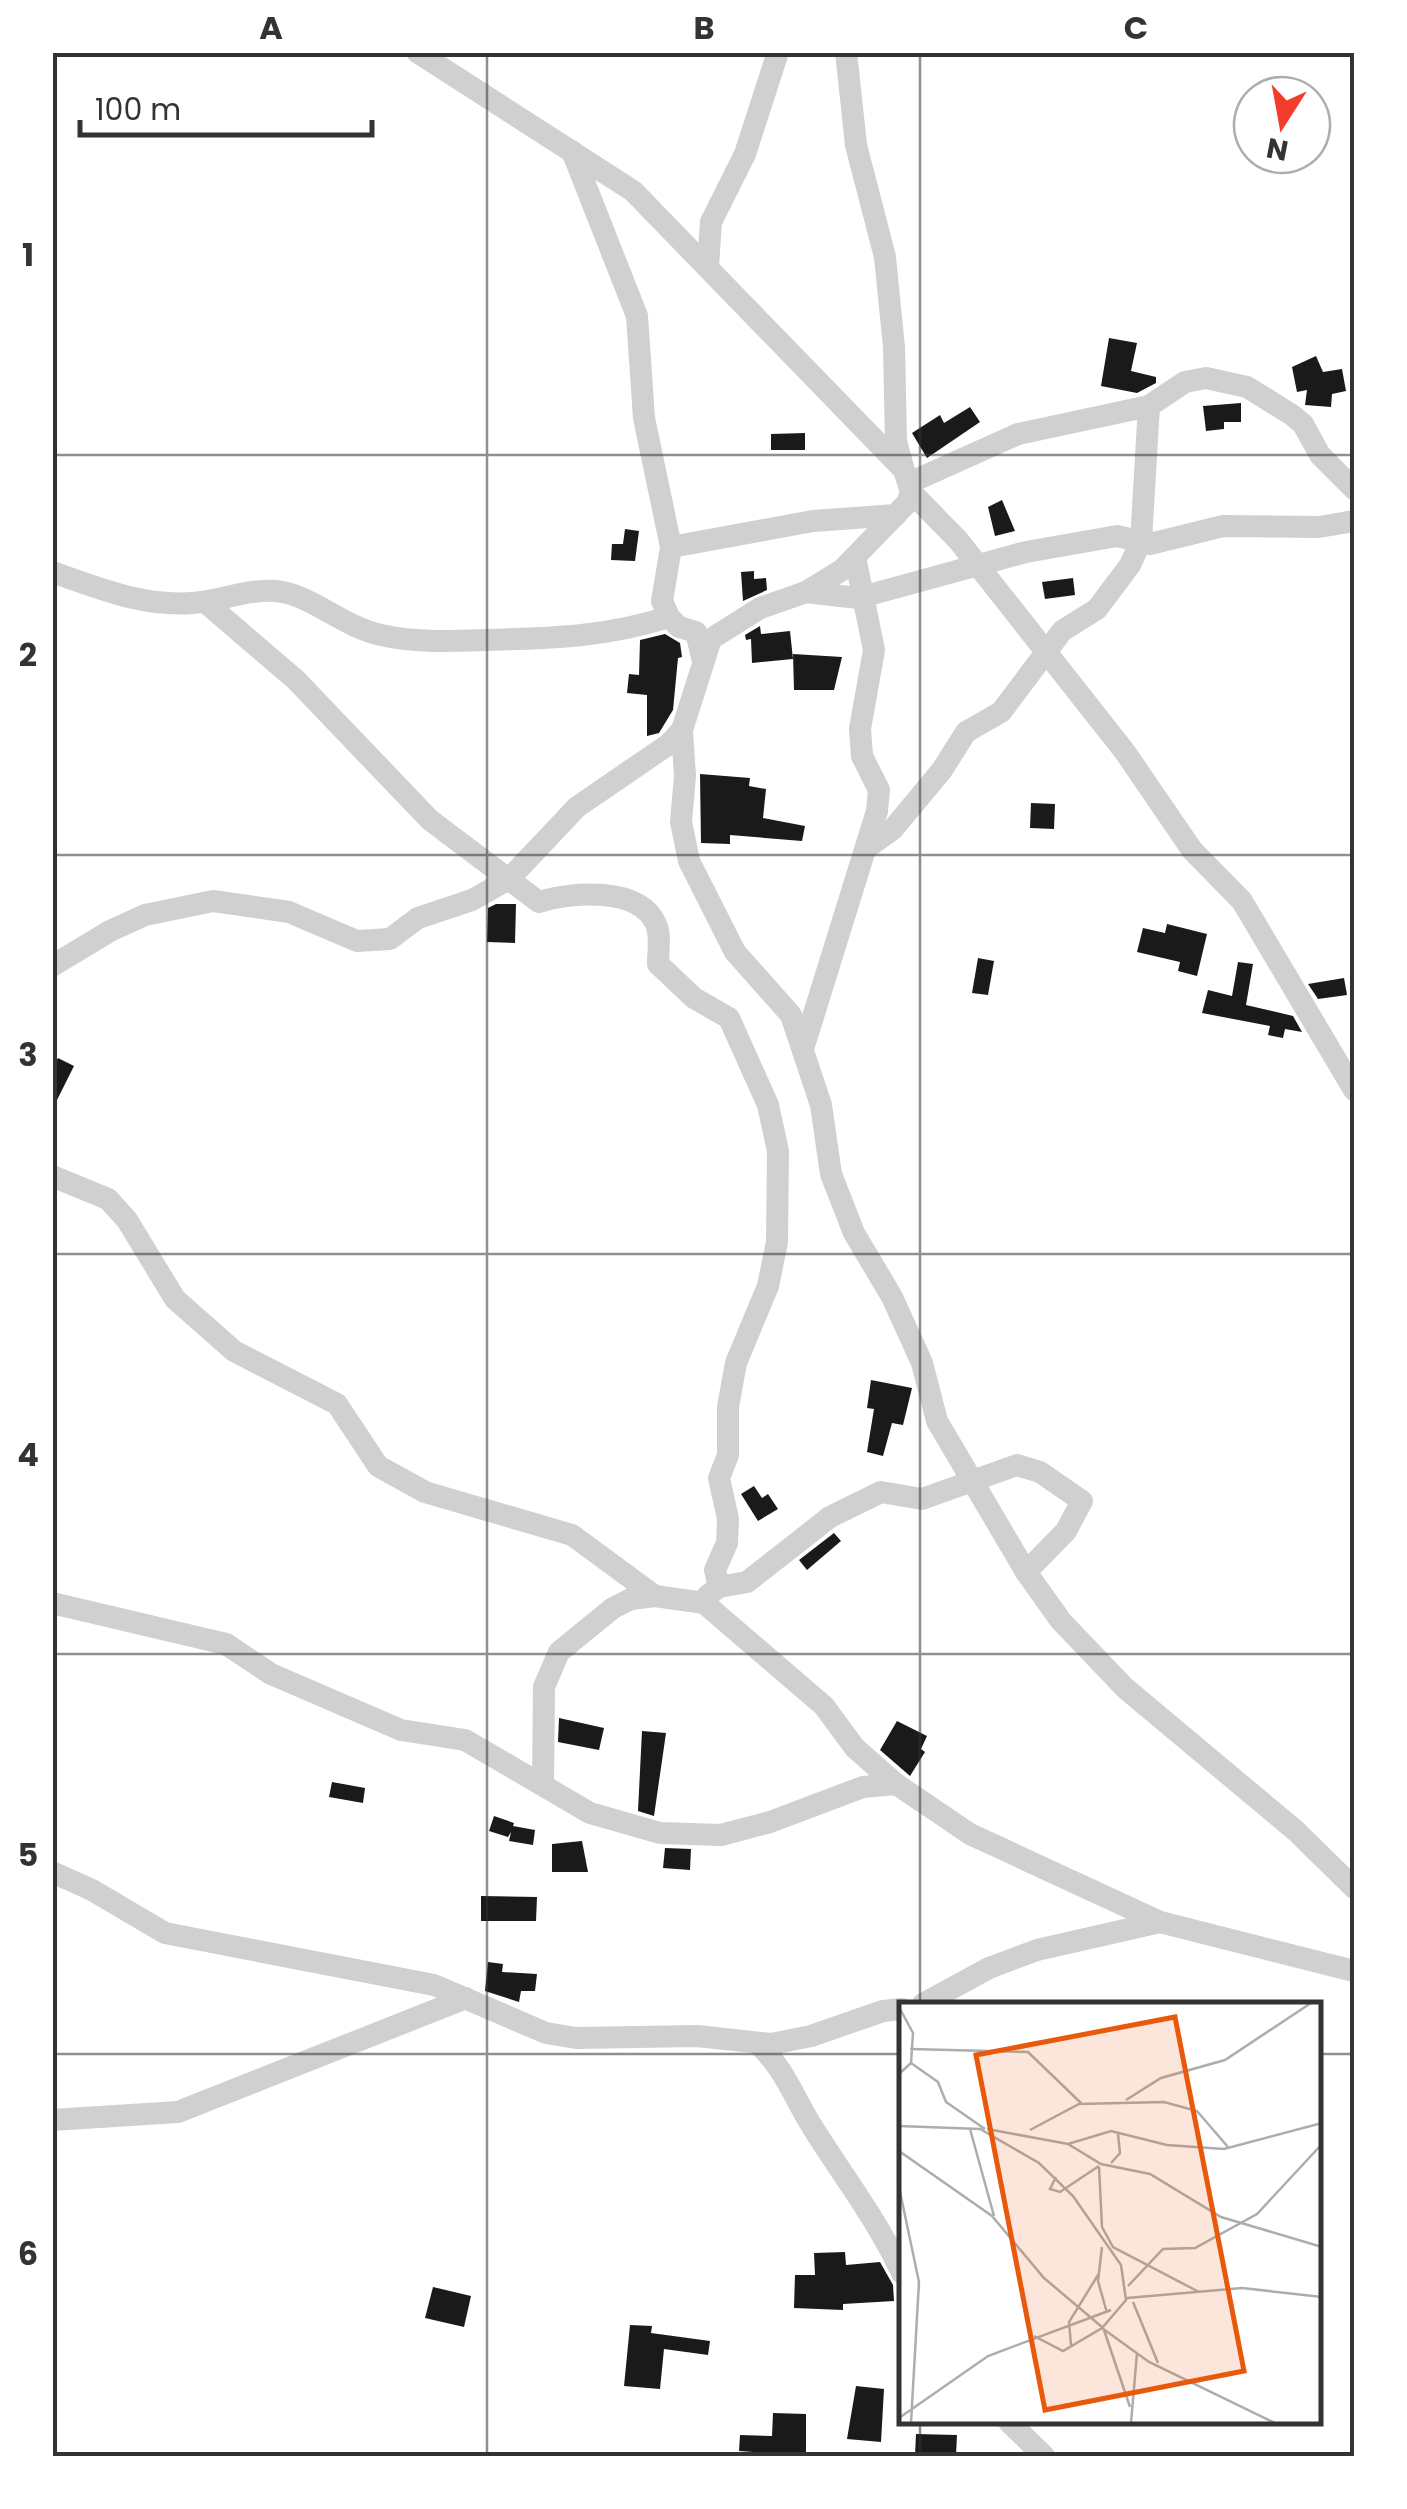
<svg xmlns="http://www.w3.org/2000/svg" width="1407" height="2509" viewBox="0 0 1407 2509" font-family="Poppins,sans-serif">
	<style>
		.building { fill: #1a1a1a }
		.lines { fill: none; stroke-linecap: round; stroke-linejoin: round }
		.minor { stroke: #d0d0d0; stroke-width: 22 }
		.grid { fill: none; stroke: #333; stroke-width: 2.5; stroke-opacity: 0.55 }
		.inset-road { fill: none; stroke: #adadad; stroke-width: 2.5 }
		.view { fill: #e8590c; fill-opacity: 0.15; stroke: #e8590c; stroke-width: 5 }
		.inset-edge { fill: none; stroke: #333; stroke-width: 5 }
		.neatline { fill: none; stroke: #333; stroke-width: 4 }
		.grid-label { font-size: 32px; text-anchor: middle; font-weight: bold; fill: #333 }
	</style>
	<rect width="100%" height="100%" fill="#fff"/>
	<g class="building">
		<path d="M1109 338 1137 343 1131 371 1156 377V383L1137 393 1101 386Z"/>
		<path d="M1316 356 1323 372 1342 369 1346 391 1332 394 1331 407 1305 405 1307 390 1297 392 1292 367Z"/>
		<path d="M1241 403V422H1224V429L1206 431 1203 406Z"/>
		<path d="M970 407 980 422 927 458 912 433 940 415 944 423Z"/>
		<path d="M805 433V450H771V434Z"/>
		<path d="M1002 500 1015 531 995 536 988 507Z"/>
		<path d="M625 529 639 531 635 561 611 560 612 544H623Z"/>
		<path d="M754 571V579L766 578 767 590 743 601 741 572Z"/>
		<path d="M1073 578 1075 595 1045 599 1042 582Z"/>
		<path d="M760 626 761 634 790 631 793 659 752 663 751 639 746 640 745 635Z"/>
		<path d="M665 634 680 643 682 657 678 658 673 710 659 733 647 736V695L627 693 629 674 639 675 640 640Z"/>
		<path d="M793 654 842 657 834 690H794Z"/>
		<path d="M700 774 750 778 749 786 766 789 763 818 805 826 802 841 730 835V844L701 843Z"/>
		<path d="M1031 803 1055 804 1054 829 1030 828Z"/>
		<path d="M496 904H516L515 943 487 942 488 908Z"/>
		<path d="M1167 924 1207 934 1197 976 1178 971 1180 962 1137 952 1143 928 1165 933Z"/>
		<path d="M978 958 994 961 988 995 972 993Z"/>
		<path d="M1238 962 1253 964 1246 1005 1293 1016 1302 1032 1285 1029 1283 1038 1268 1035 1270 1026 1202 1013 1208 990 1232 996Z"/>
		<path d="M1344 978 1347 995 1318 999 1308 984Z"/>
		<path d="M58 1058 74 1066 52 1110V1068Z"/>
		<path d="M871 1380 912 1388 903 1425 892 1423 883 1456 867 1452 874 1409 867 1408Z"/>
		<path d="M754 1486 762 1498 768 1494 778 1509 758 1521 741 1494Z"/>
		<path d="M834 1533 841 1541 807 1570 799 1560Z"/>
		<path d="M559 1718 604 1728 599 1750 558 1742Z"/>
		<path d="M897 1721 927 1736 921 1749 925 1752 910 1776 880 1750Z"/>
		<path d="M642 1731 666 1733 654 1816 638 1811Z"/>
		<path d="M332 1782 365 1788 363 1803 329 1797Z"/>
		<path d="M494 1816 514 1823 513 1826 535 1830 533 1845 509 1841 511 1832 508 1837 489 1831Z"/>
		<path d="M582 1841 588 1872H552V1844Z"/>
		<path d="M665 1848 691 1849 690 1870 663 1868Z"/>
		<path d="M481 1896 537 1897 536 1921H481Z"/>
		<path d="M488 1962 503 1964 502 1972 537 1974 535 1991H521L519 2002 485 1991Z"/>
		<path d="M845 2252 846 2265 880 2262 893 2285 894 2301 843 2304V2310L794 2308 795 2275H815L814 2253Z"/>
		<path d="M433 2287 471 2296 464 2327 425 2318Z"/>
		<path d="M630 2325 652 2326 651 2333 710 2341 708 2355 664 2349 660 2389 624 2386Z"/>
		<path d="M856 2386 884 2389 881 2442 847 2439Z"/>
		<path d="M773 2413 806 2414V2456L739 2451 740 2435 772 2436Z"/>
		<path d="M916 2434 957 2435 956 2456H915Z"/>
	</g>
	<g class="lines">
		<g class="minor">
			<path d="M417 52 633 191 904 470 911 492 907 503 842 570 806 592 760 608 711 639 682 730 685 776 681 822 689 861 735 952 791 1015 821 1105 831 1174 854 1233 892 1297 922 1363 937 1421 1026 1572 1061 1621 1125 1688 1296 1831 1354 1888"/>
			<path d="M846 52 856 145 885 257 894 347 896 441 903 467"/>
			<path d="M572 151 637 316 644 418 671 547 662 601 669 617"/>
			<path d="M708 266 711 222 745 154 778 52"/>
			<path d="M909 483 1018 434 1149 406 1185 382 1206 378 1247 387 1292 415 1303 424 1320 455 1354 489"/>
			<path d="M911 492 958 540 1125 752 1192 850 1242 901 1354 1090"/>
			<path d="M671 547 813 521 896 515"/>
			<path d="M52 572C99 588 142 607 193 603 221 601 247 589 276 591 310 594 343 627 381 635 416 643 452 641 488 640 554 638 605 637 669 617L679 627 696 632 702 657"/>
			<path d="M806 592 858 598 1026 552 1117 536 1150 544 1223 526 1319 527 1354 521"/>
			<path d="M205 602 296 680 430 820 539 902C571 892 639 886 656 924 661 935 658 952 658 964L694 998 729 1018 768 1105 778 1151 777 1242 768 1286 736 1363 728 1407V1455L719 1478 728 1519 727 1543 715 1570 719 1587"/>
			<path d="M868 847 893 829 942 770 966 732 1001 712 1062 631 1097 609 1130 565 1141 541 1149 406"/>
			<path d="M52 966 110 931 145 915 213 901 289 912 357 941 390 939 418 918 472 900 509 879 577 807 669 744 682 730"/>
			<path d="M803 1049 877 811 879 790 862 756 860 729 874 650 855 557"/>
			<path d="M52 1176 108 1199 127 1220 175 1299 234 1351 337 1404 378 1466 425 1492 572 1535 655 1596"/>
			<path d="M707 1596 719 1587 747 1582 830 1517 881 1492 922 1499 1017 1465 1040 1472 1082 1501 1066 1531 1026 1572"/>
			<path d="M52 1603 226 1644 271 1674 401 1730 465 1740 590 1813 660 1833 721 1835 770 1822 863 1787 896 1784 970 1834 1160 1922 1354 1971"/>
			<path d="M543 1784 544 1687 559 1652 613 1608 631 1599 655 1596 704 1603 824 1706 855 1748 896 1784"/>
			<path d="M52 1872 92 1890 165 1933 434 1985 546 2033 576 2038 697 2036 771 2044 811 2036 883 2011 902 2009"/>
			<path d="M923 2004 989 1968 1037 1950 1160 1922"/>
			<path d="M758 2044C785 2069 794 2098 813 2128 843 2176 878 2221 902 2273"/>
			<path d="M52 2120 178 2112 466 1998"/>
			<path d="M1009 2422 1044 2456"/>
		</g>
	</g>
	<path class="grid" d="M487 52V2456M920 52V2004M52 455H1354M52 855H1354M52 1254H1354M52 1654H1354M52 2054H902M1320 2054H1354M920 2422V2456"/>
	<g transform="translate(899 2002)">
		<rect width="422" height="422" fill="#fff"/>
		<path class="inset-road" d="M0 5 14 31 12 61 0 72M11 47 129 50 182 101M12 61 39 80 47 100 86 127M227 98 262 76 326 58 412 1M0 124 81 127 140 161 174 194 222 263 227 298 203 326 164 349 135 334M71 127 95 214M88 127 169 142 212 129 268 143 325 147 423 121M131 128 180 102 265 100 298 109 329 145M169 142 202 162 251 172 322 215 423 245M0 149 93 214 145 276 203 325M212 161 221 151 219 132M200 165 203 225 214 245 300 290M157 175 151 187 161 190 200 164M0 185 20 280 12 421M203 245 199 279 208 311M229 284 264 247 296 246 358 212 423 142M228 296 343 286 423 295M234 300 259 361M203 326 250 360 376 421M205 328 231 405M172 343 170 320 199 273M0 416 89 354 212 308M232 421 238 351"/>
		<path class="view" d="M276 15 345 369 146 408 77 53Z"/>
		<rect width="422" height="422" class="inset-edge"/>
	</g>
	<rect width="1407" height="2509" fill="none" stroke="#ffffff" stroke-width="110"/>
	<g transform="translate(1282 125) rotate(191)"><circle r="48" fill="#ffffff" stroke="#adadad" stroke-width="2.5"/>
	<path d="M0-8L18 38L0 25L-18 38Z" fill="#f23d2d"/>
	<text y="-15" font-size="28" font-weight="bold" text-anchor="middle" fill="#333333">N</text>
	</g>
	<path d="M80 120v15h292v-15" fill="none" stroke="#333333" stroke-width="5"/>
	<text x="95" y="120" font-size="30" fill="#333333" stroke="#ffffff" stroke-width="8" paint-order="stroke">100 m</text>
	<rect x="55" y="55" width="1297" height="2399" class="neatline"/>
	<g class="grid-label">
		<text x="271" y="39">A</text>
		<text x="704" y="39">B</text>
		<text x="1136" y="39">C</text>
		<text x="28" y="266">1</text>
		<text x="28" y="666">2</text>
		<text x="28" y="1066">3</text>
		<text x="28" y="1466">4</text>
		<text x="28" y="1866">5</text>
		<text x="28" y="2265">6</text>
	</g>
</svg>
